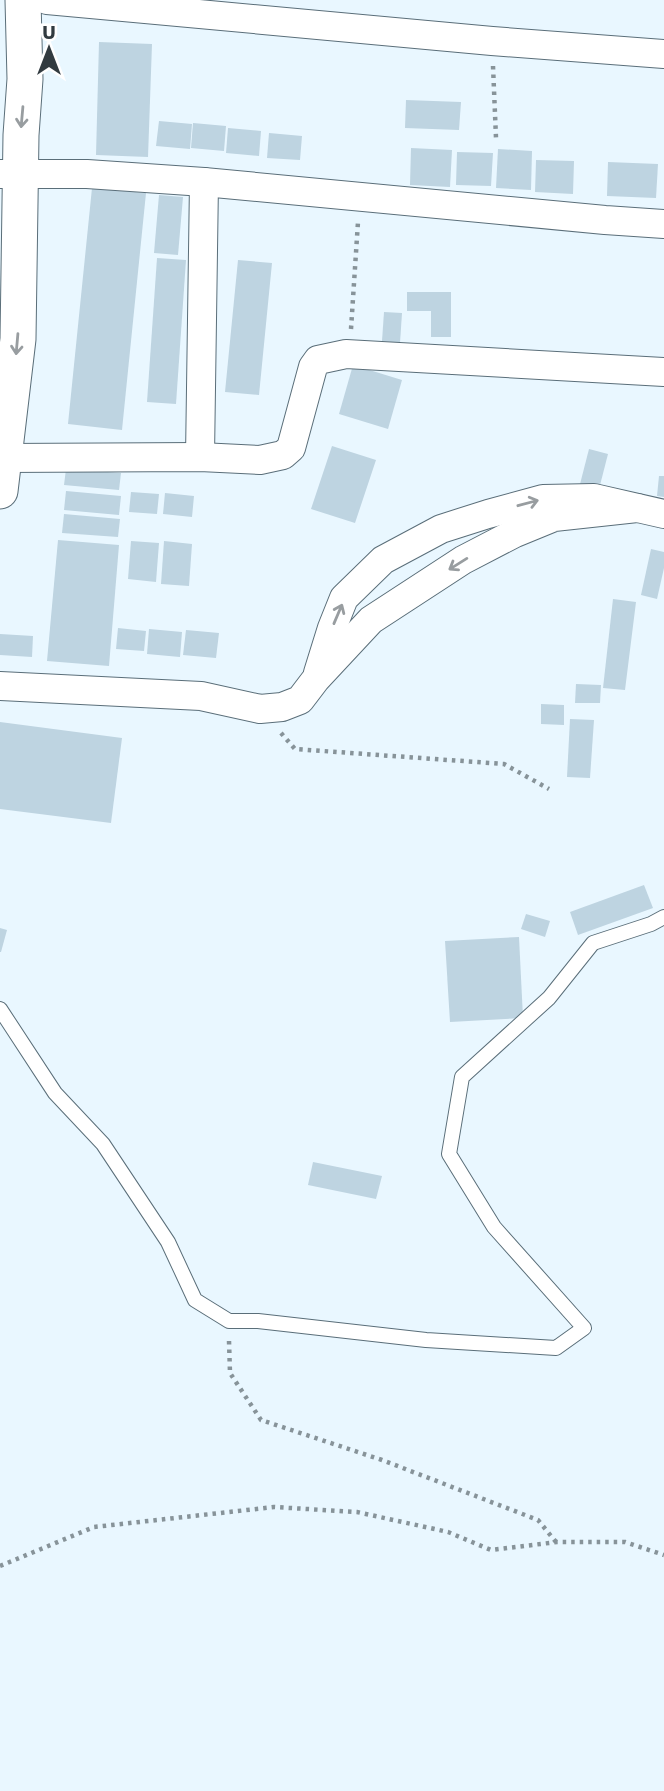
<svg xmlns="http://www.w3.org/2000/svg" width="664" height="1791" viewBox="0 0 664 1791" font-family="'Work Sans',sans-serif">
	<style>
		.building { fill: #bed4e1 }
		.lines { fill: none; stroke-linecap: round; stroke-linejoin: round }
		.service-casing { stroke: #5a6e79; stroke-width: 16 }
		.minor-casing { stroke: #5a6e79; stroke-width: 30 }
		.tertiary-casing { stroke: #5a6e79; stroke-width: 37 }
		.path { stroke: #879399; stroke-width: 4.5; stroke-dasharray: 3.5 5; stroke-linecap: butt }
		.service { stroke: #fff; stroke-width: 14 }
		.minor { stroke: #fff; stroke-width: 28 }
		.tertiary { stroke: #fff; stroke-width: 35 }
		.oneway { stroke: #989da0 }
	</style>
	<rect width="100%" height="100%" fill="#e9f7ff"/>
	<g class="building">
		<path d="M99 42 152 44 148 157 96 155Z"/>
		<path d="M406 100 461 102 459 130 405 128Z"/>
		<path d="M159 121 192 124 190 149 156 146Z"/>
		<path d="M193 123 226 126 224 151 191 148Z"/>
		<path d="M228 128 261 131 259 156 226 153Z"/>
		<path d="M269 133 302 136 300 160 267 158Z"/>
		<path d="M411 148 452 150 450 187 410 185Z"/>
		<path d="M498 149 532 151 531 190 496 188Z"/>
		<path d="M457 152 493 153 491 186 456 185Z"/>
		<path d="M536 160 574 161 573 194 535 192Z"/>
		<path d="M608 162 658 164 656 198 607 196Z"/>
		<path d="M92 188 146 193 122 430 68 424Z"/>
		<path d="M159 195 183 197 178 255 154 253Z"/>
		<path d="M157 258 186 260 176 404 147 402Z"/>
		<path d="M238 260 272 263 259 395 225 392Z"/>
		<path d="M407 292H451V337H431V311H407Z"/>
		<path d="M384 312 402 313 400 343 382 341Z"/>
		<path d="M353 365 402 380 388 429 339 414Z"/>
		<path d="M332 446 376 460 355 523 311 509Z"/>
		<path d="M589 449 608 454 598 493 579 488Z"/>
		<path d="M66 469 121 473 119 490 64 485Z"/>
		<path d="M659 476H664V497L657 496Z"/>
		<path d="M66 491 121 496 119 515 64 510Z"/>
		<path d="M131 492 159 494 157 514 129 512Z"/>
		<path d="M165 493 194 496 192 517 163 514Z"/>
		<path d="M64 514 120 519 118 537 62 533Z"/>
		<path d="M58 540 119 545 109 666 47 661Z"/>
		<path d="M131 541 159 543 156 582 128 579Z"/>
		<path d="M164 541 192 544 189 586 161 584Z"/>
		<path d="M651 549 664 552V568L657 599 641 595Z"/>
		<path d="M613 599 636 602 625 690 603 688Z"/>
		<path d="M118 628 146 631 144 651 116 649Z"/>
		<path d="M149 629 182 632 180 657 147 654Z"/>
		<path d="M186 630 219 633 216 658 183 655Z"/>
		<path d="M0 634 33 636 32 657 0 655Z"/>
		<path d="M576 684 601 685 600 703H575Z"/>
		<path d="M541 704 564 705V725L541 724Z"/>
		<path d="M570 719 594 720 590 778 567 777Z"/>
		<path d="M0 722 122 738 111 823 0 809Z"/>
		<path d="M644 885 653 908 578 935 570 912Z"/>
		<path d="M526 914 550 921 545 937 521 929Z"/>
		<path d="M0 928 7 930 1 952H0Z"/>
		<path d="M519 937 523 1018 450 1022 445 941Z"/>
		<path d="M313 1162 382 1176 376 1199 308 1185Z"/>
	</g>
	<g class="lines">
		<g class="service-casing">
			<path id="service" d="M0 1009 55 1093 103 1144 168 1242 195 1300 229 1321H258L426 1340 556 1348 584 1328 494 1227 449 1154 462 1077 549 998 593 943 651 924 664 917"/>
		</g>
		<g class="minor-casing">
			<g id="minor">
				<path d="M47 0 492 41 664 54"/>
				<path d="M0 174H87L204 182 605 220 664 224"/>
				<path d="M200 457 204 182"/>
				<path d="M4 458 200 457 260 460 283 455 291 448 313 367 318 360 346 354 664 372"/>
				<path d="M318 673 332 628 344 598 383 560 441 529 488 514 543 499 594 498 664 514"/>
				<path d="M0 686 201 696 260 709 282 707 300 700 316 679 371 620 463 560 515 533 554 517 637 508"/>
			</g>
		</g>
		<g class="tertiary-casing">
			<path id="tertiary" d="M0 491 18 339 21 135 25 79 23 0"/>
		</g>
		<g class="path">
			<path d="M493 66 496 138"/>
			<path d="M351 329 358 222"/>
			<path d="M281 733 295 749 504 764 549 789"/>
			<path d="M229 1341 230 1373 261 1420 382 1460 538 1520 556 1542"/>
			<path d="M0 1566 94 1527 274 1507 357 1512 448 1532 491 1550 557 1542H625L664 1555"/>
		</g>
		<use href="#service" class="service"/>
		<use href="#minor" class="minor"/>
		<use href="#tertiary" class="tertiary"/>
	</g>
	<defs><path id="oneway-shaft" d="M-6 0H5M1.5-3L5.5 0L1.5 3" fill="none" stroke-width="1.6" stroke-linecap="round" stroke-linejoin="round" transform="scale(1.75)"/></defs>
	<g class="oneway">
		<use href="#oneway-shaft" transform="translate(22 117) rotate(95)"/>
		<use href="#oneway-shaft" transform="translate(17 344) rotate(95)"/>
		<use href="#oneway-shaft" transform="translate(528 503) rotate(-15)"/>
		<use href="#oneway-shaft" transform="translate(458 564) rotate(148)"/>
		<use href="#oneway-shaft" transform="translate(338 614) rotate(-67)"/>
	</g>
	<g transform="translate(49 49)" stroke="#ffffff" stroke-width="5" paint-order="stroke">
	<path d="M0-5L12 26L0 18L-12 26Z" fill="#323b40"/>
	<text y="-10" font-size="19" font-weight="bold" text-anchor="middle" fill="#323b40">U</text>
	</g>
</svg>
